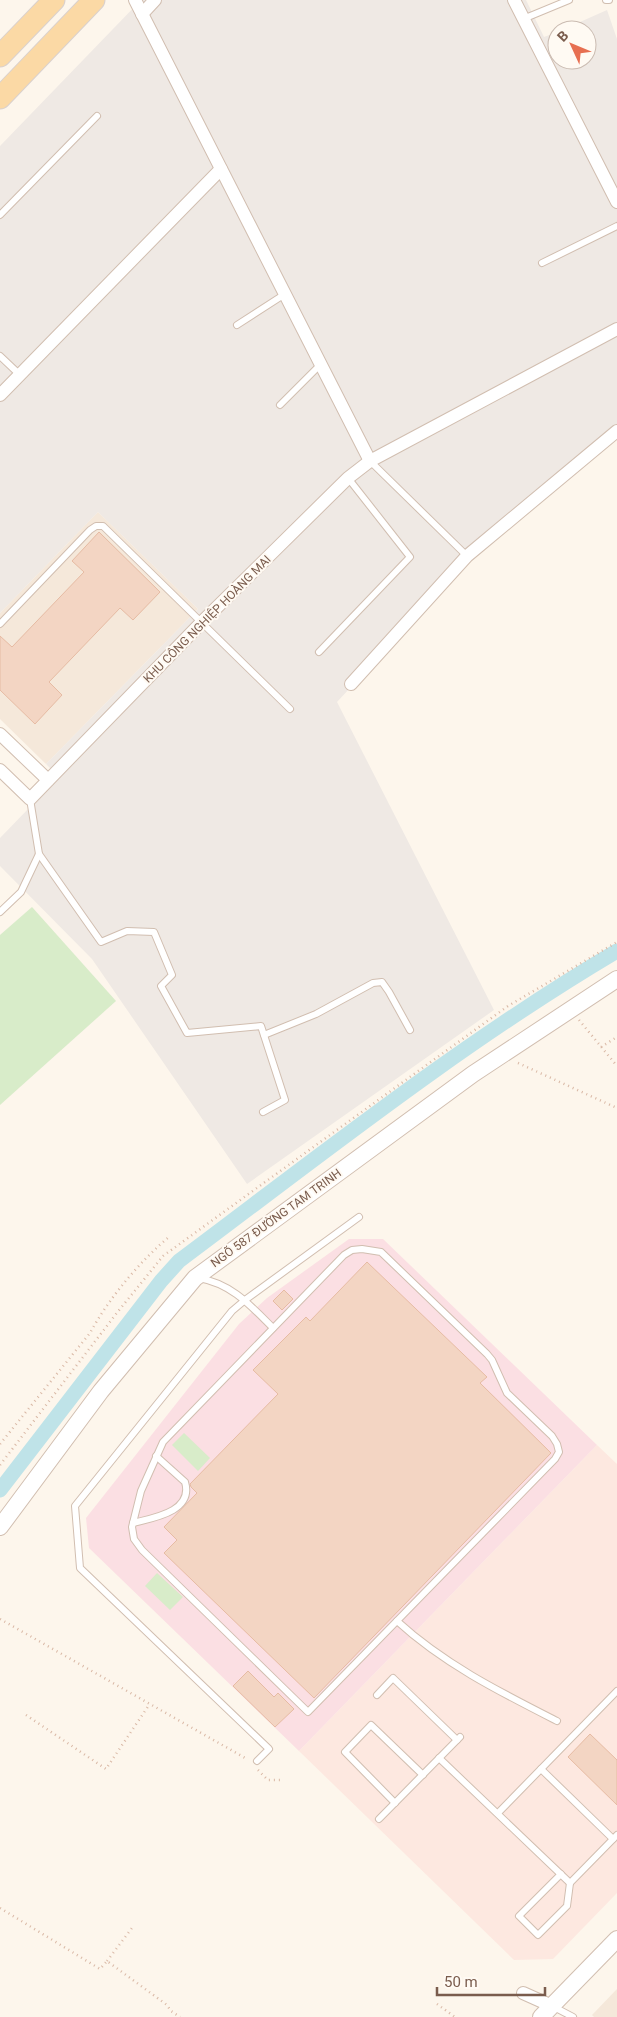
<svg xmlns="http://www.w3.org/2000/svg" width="617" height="2017" viewBox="0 0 617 2017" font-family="Roboto,sans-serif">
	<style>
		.residential { fill: #f5e8da }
		.commercial { fill: #fde8e0 }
		.industrial { fill: #efe9e4 }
		.medical { fill: #fbdfe3 }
		.green { fill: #d8ecc9 }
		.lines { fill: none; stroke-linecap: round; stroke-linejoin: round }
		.canal { stroke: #bfe3e8; stroke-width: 15 }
		.building { fill: #f3d5c3; stroke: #e6bba3 }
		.service-casing { stroke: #d1beb0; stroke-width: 8 }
		.minor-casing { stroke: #d1beb0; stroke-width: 14 }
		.tertiary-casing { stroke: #d1beb0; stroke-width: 18 }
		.primary-casing { stroke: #dad1cd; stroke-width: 23 }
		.path { stroke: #d9b8a5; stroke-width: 2.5; stroke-dasharray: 1 4; stroke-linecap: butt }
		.service { stroke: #fff; stroke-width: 6 }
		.minor { stroke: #fff; stroke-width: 12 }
		.tertiary { stroke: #fff; stroke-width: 16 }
		.primary { stroke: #fbd9a5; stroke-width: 21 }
		.labels { text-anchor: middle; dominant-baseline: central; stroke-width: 4; stroke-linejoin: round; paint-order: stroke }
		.street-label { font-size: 12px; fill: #7a5c4d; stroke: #fffaf3 }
	</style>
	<rect width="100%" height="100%" fill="#fdf6ec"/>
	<g class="residential">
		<path d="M98 512 198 609 46 764 0 719V613Z"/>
		<path d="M617 1989V2017H594L592 2015Z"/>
	</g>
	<path class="commercial" d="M597 1445 617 1464V1893L553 1959 514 1960 299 1751Z"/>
	<path class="industrial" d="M141 0H526L544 37 557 32V60H587V30H562L607 10 617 39V435L469 560 337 702 494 1010 247 1184 92 959 0 866V838L59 777 46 764 198 609 98 512 0 613V146Z"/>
	<path class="medical" d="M349 1239H383L597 1445 299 1751 89 1548 86 1518 239 1324 267 1298Z"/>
	<g class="green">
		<path d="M32 907 116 1001 0 1105V935Z"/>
		<path d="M184 1433 210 1458 198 1471 172 1445Z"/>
		<path d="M157 1573 183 1597 170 1610 145 1586Z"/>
	</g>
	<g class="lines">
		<path class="canal" d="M0 1490 161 1281 179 1261C322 1154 463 1042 617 951"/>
	</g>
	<g class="building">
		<path d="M99 532 160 592 133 620 120 608 49 682 62 695 35 724 0 690V636L12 647 84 572 72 561Z"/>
		<path d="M367 1262 487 1377 480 1383 551 1453 314 1698 164 1553 177 1540 164 1527 197 1493 191 1487 190 1484 278 1394 253 1370 306 1317 310 1321Z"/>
		<path d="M284 1290 293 1299 282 1310 273 1301Z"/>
		<path d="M248 1671 274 1697 278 1693 294 1709 275 1727 233 1686Z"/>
		<path d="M590 1734 617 1760V1805L568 1757Z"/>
	</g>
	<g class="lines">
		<g class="service-casing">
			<g id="service">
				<path d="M606 0H609"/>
				<path d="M523 19 569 0"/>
				<path d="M0 215 97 116"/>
				<path d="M542 263 617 226"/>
				<path d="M237 325 285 294"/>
				<path d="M0 356 19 374"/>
				<path d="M280 405 321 364"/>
				<path d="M370 461 467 556"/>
				<path d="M0 624 90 530 96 526H103L290 709"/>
				<path d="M319 652 410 557 348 478"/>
				<path d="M39 854 101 942 127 931 154 932 172 975 161 986 187 1033 261 1026 285 1100 263 1112"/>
				<path d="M0 912 21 892 39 854 30 799"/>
				<path d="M264 1035 316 1014 373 983 382 982 389 992 410 1030"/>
				<path d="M362 1249 381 1252 487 1354 492 1360 507 1393 552 1436 557 1444 559 1452 555 1459 308 1712 142 1550 134 1539 132 1527 141 1491 163 1442 344 1255 352 1250Z"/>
				<path d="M199 1278C232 1284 250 1305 273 1328"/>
				<path d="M133 1523C152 1518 194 1512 185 1482L156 1456"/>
				<path d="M397 1621C444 1664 500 1692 557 1721"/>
				<path d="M377 1695 393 1678 457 1740"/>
				<path d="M439 1758 570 1883 617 1835"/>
				<path d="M257 1761 269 1749 80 1568 75 1506 232 1311 245 1300 359 1217"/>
				<path d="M541 1769 613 1839"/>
				<path d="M395 1803 345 1752 371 1725 423 1775"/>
				<path d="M498 1813 617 1691"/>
				<path d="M379 1819 460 1737"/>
				<path d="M561 1874 519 1916 538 1935 567 1906 570 1883"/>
				<path d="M552 2006 573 2017"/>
			</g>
		</g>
		<g class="minor-casing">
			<g id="minor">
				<path d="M135 0 370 461"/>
				<path d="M514 0 617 202"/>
				<path d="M142 14 155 0"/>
				<path d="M0 395 221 169"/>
				<path d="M351 684 467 556 617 431"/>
				<path d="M0 734 48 780"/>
				<path d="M0 770 30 799 202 622 348 478 370 461 617 329"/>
				<path d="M523 1993 552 2006"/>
			</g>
		</g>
		<g class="tertiary-casing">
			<g id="tertiary">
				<path d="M0 1527 101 1391 195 1278 473 1074 617 979"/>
				<path d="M541 2017 617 1939"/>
			</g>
		</g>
		<g class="primary-casing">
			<g id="primary">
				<path d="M0 56 54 0"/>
				<path d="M0 98 94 0"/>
			</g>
		</g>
		<g class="path">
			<path d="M579 1020 617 1066"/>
			<path d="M601 1047 617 1037"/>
			<path d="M518 1063 617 1108"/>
			<path d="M0 1444 90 1333C109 1298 140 1261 170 1236"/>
			<path d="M0 1465 116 1314 163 1256 508 1006 617 942"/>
			<path d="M0 1619 247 1759"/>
			<path d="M26 1715 106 1769 149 1705"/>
			<path d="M258 1770 268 1780H283"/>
			<path d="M0 1908 100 1969 107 1961 167 2005 171 2011 180 2017"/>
			<path d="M107 1961 132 1928"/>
			<path d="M437 2004 455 2017"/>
		</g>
		<use href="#service" class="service"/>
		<use href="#minor" class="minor"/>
		<use href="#tertiary" class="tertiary"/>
		<use href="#primary" class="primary"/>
	</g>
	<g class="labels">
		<g class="street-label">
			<text transform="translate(207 619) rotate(-45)">KHU CÔNG NGHIỆP HOÀNG MAI</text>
			<text transform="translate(276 1218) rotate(-36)">NGÕ 587 ĐƯỜNG TAM TRINH</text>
		</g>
	</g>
	<g transform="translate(572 45) rotate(314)"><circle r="24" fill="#fffaf3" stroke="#cabbb1"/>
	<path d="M0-4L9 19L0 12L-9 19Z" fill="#e76f51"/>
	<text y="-8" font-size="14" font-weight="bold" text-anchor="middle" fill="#7a5c4d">B</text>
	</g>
	<path d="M437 1987v8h108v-8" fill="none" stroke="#7a5c4d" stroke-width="2.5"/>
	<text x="444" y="1987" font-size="15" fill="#7a5c4d" stroke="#fffaf3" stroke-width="4" paint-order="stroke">50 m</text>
</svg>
